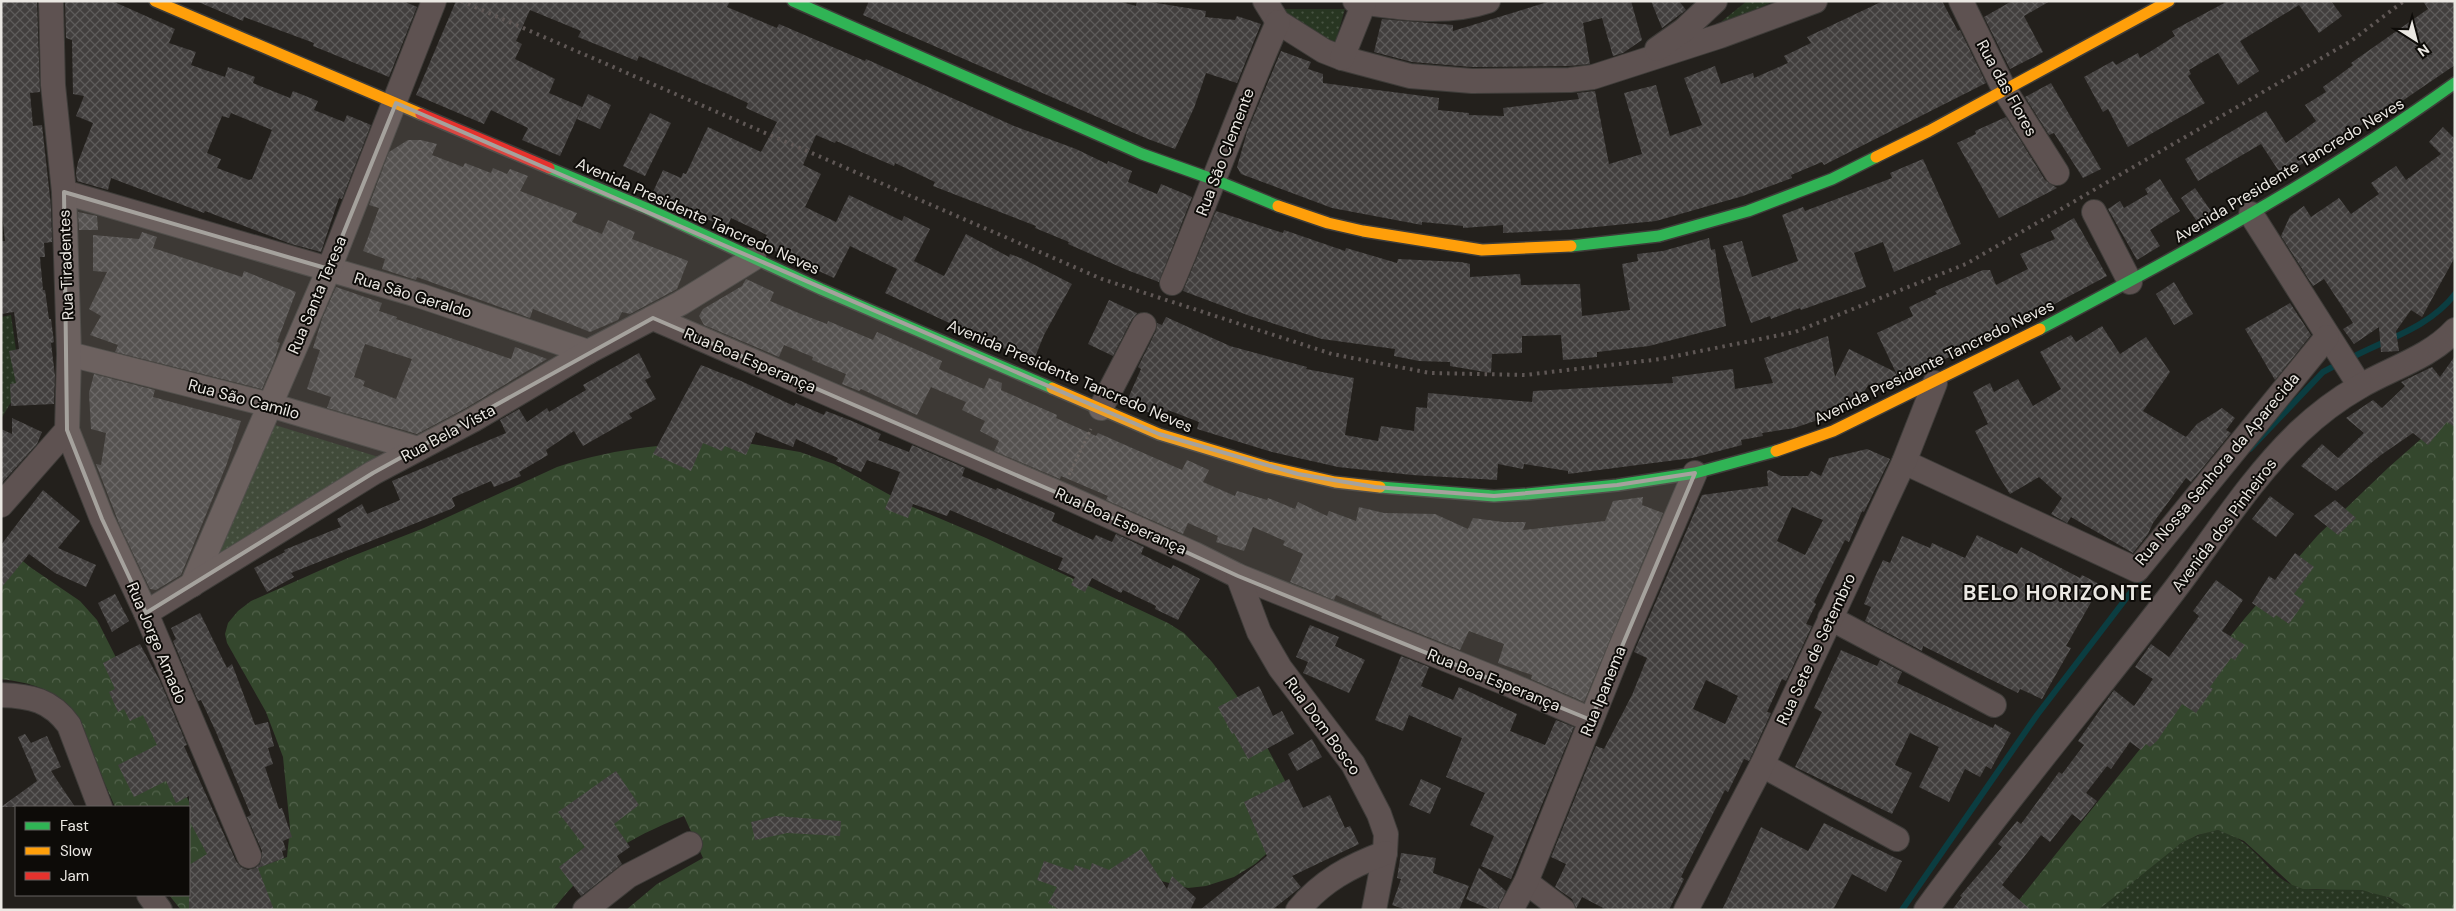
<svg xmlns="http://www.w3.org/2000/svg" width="2456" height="911" viewBox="0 0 2456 911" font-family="'DM Sans',sans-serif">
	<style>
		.grass { fill: url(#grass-dots) }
		.forest { fill: url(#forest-crowns) }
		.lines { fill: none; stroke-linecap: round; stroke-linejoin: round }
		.stream { stroke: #0b3d41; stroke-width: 6 }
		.building { fill: url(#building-cross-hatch); fill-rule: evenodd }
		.street-casing { stroke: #3e3c39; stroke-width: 26 }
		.fast-casing { stroke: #3e3c39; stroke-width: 14 }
		.slow-casing { stroke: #3e3c39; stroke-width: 14 }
		.jam-casing { stroke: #3e3c39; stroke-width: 14 }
		.path { stroke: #5e5754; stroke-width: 3; stroke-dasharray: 2.5 2.5; stroke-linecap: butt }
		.street { stroke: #5e5251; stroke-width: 24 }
		.fast { stroke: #30b455; stroke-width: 11 }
		.slow { stroke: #ff9f0a; stroke-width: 11 }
		.jam { stroke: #e5322d; stroke-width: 11 }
		.rail { stroke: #5f5755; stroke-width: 4; stroke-dasharray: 2.5 5; stroke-linecap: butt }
		.marked { fill: #a5a29d; fill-opacity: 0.2; stroke: #a5a29d; stroke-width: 4; stroke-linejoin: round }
		.labels { text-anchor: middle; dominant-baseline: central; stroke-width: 4; stroke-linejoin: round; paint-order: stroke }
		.street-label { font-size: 16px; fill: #ebe8e3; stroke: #0d0b08 }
		.district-label { font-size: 21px; font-weight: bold; letter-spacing: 1px; fill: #ebe8e3; stroke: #0d0b08 }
	</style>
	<defs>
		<pattern id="grass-dots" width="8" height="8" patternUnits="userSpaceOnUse" patternTransform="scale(1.25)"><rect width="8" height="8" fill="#283622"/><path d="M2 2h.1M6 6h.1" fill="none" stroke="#475342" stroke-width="1.8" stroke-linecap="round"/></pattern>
		<pattern id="forest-crowns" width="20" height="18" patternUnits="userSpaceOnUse" patternTransform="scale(1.25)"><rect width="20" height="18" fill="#34472d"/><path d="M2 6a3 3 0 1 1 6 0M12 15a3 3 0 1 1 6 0" fill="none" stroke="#52624b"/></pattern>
		<pattern id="building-cross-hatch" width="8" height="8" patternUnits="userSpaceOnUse" patternTransform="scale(1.25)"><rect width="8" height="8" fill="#423f3e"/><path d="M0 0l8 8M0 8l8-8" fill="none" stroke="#5d5b5a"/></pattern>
	</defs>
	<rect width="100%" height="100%" fill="#23201c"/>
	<g class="grass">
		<path d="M1747 1H1774L1725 24 1722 21Z"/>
		<path d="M1275 9H1345L1334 47Z"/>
		<path d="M11 315 20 378 13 399 1 419V317Z"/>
		<path d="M275 425 385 459 214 566Z"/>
		<path d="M2218 830C2258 841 2265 875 2295 886 2311 892 2328 889 2345 888 2367 888 2391 897 2409 910H2098C2132 881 2173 837 2218 830Z"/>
	</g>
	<g class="forest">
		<path d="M2455 409V910H2409L2390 898 2362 890 2303 889 2292 885 2244 841 2218 830 2198 835 2180 844 2098 910H2011L2245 618 2318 535 2389 467Z"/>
		<path d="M741 442 800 452 834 464 908 505 986 538 1168 623 1184 633 1212 662 1230 686 1247 710 1290 790 1273 848 1255 864 1234 877 1206 886 1188 888 1150 878 1063 899 1055 910H626L657 884 703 858 684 816C627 839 591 860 553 910H271L252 870 287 857 290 828 283 757 266 712 227 643 225 634 228 623 238 611 251 601 350 557 424 528 557 467C620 446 676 443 741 442Z"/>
		<path d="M1 543 30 567 80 601 97 620 236 894 211 910H181L169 895H189V807H115L74 713C55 688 30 683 1 679Z"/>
	</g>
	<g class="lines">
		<g class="stream">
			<path d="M2349 359C2386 339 2429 328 2455 294"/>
			<path d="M2250 449 2323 372 2340 363"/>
			<path d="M1902 910 2037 715 2144 575"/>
		</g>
	</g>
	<g class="building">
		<path d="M1 1H37L40 92 30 93 33 126 42 125 51 206 52 242 44 243 45 257H40L43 290H45L49 319H51L54 342 51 343 55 376 54 404 11 406 10 384 16 383 9 351 19 349 14 312 1 314V241H5L1 204Z"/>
		<path d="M65 1H112L175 29 169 43 196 52 191 65 225 77 228 67 255 77 253 83 290 98 293 91 318 101 314 110 344 122 347 115 371 125 342 199 339 198 321 252 291 244 205 211 204 213 111 178 108 190 77 181 76 172 78 162 93 123 76 116 84 96 73 94 72 40 66 38ZM231 113 272 130 252 179 249 180 217 168 221 159 207 153 222 116 229 118Z"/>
		<path d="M196 1H403L417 7 389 77 313 46 314 43 244 17 243 21Z"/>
		<path d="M456 1H730L727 7 777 28 779 24 865 61 866 59 1014 126 1076 149 1107 164 1108 161 1132 171 1128 182 1157 194 1161 184 1192 197 1159 282 1127 270 1068 244 1069 242 1035 228 1036 226 933 186 935 182 895 163 894 166 836 141 835 143 816 135 803 165 821 174 805 207 836 222 849 195 902 221 904 216 930 229 914 261 944 276 966 234 1009 257 1010 254 1023 259 1072 284 1044 335 1033 362 885 293 897 269 850 246 834 278 762 245 767 235 731 218 727 228 652 194 663 170 681 178 683 173 686 174 708 127 761 152 777 122 746 108 748 103 726 93 639 56 637 61 578 37 581 31 530 10 516 41 522 44 515 59 555 79 549 93 582 107 560 156 522 140 528 128 491 110 484 124 416 95Z"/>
		<path d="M869 1H1118L1136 6 1137 1H1144L1206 11 1205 17 1235 20 1237 16 1261 24 1237 83 1206 73 1194 108 1175 149 1148 139 863 15Z"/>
		<path d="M1551 1H1631L1642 40 1623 53 1613 56 1602 18 1583 23 1590 64 1569 66 1472 67 1412 62 1374 52 1382 19 1453 25V31Z"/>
		<path d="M1651 1H1679L1686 10 1662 28Z"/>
		<path d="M1883 1H1942L1958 31 1960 30 1986 83 1824 165 1822 162 1791 175 1792 178 1743 196 1656 221 1566 230 1503 233V225L1463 228V226L1422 222V225L1332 208 1241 174 1237 167 1247 132 1281 51 1311 62 1308 69 1323 74V83L1439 98 1438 110 1469 113V115L1504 116 1503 108 1579 99 1577 93 1595 91 1609 164 1642 154 1624 93 1656 85 1670 136 1702 125 1684 78 1715 66 1721 84 1753 73 1754 78 1788 63 1784 56 1811 43 1807 37Z"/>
		<path d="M2012 1H2050L2024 16 2043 52 2010 69 1984 17Z"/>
		<path d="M2228 1H2331L2342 16 2319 33 2299 5 2242 40 2240 41 2259 71 2238 85 2218 53 2189 70 2191 74 2188 76 2205 103 2128 147 2108 109 2103 112 2084 77 2113 61 2116 65 2138 53 2140 58 2175 36 2172 31Z"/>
		<path d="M2423 1H2455V65L2386 112 2384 109 2327 149 2282 176 2261 144 2198 181 2185 159 2266 111 2286 143 2316 121 2305 105 2326 92 2323 87 2353 65 2351 63 2428 9Z"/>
		<path d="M2051 83 2101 169 2083 178 2054 133 2049 135 2025 97Z"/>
		<path d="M588 94 611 105 600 129 577 119Z"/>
		<path d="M650 113 671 123 645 176 623 166Z"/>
		<path d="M2006 117 2045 180 2057 188 1999 218 1957 143 1976 134 1975 131Z"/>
		<path d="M2443 127 2455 139V257L2422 317 2411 310 2396 331 2399 351 2381 352 2379 327 2354 344 2343 329 2353 323 2324 279 2313 286 2281 236 2290 216 2304 206 2311 217 2339 198 2351 214 2379 194 2371 183 2396 166 2406 180 2441 154 2429 142Z"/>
		<path d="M408 140H421L437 144 432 155 463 167 465 163 491 173 493 168 507 174 510 169 528 176 520 191 577 213 572 222 602 234 608 220 635 232 632 239 688 261 677 289 630 314 622 312 618 320 590 332 533 309 530 318 417 277 416 280 382 269 385 259 363 251 379 208 369 205 389 152Z"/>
		<path d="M1923 159 1961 244 1894 272 1883 242 1854 253 1866 287 1801 310 1800 308 1771 319 1770 316 1751 323 1723 246 1742 241 1752 277 1798 261 1782 215 1803 207 1805 211 1892 178 1890 173Z"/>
		<path d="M2160 179 2180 211 2150 230 2160 246 2137 260 2108 209 2120 201 2124 208 2148 194 2145 189Z"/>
		<path d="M2195 188 2213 214 2198 223 2181 198Z"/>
		<path d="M1216 211 1283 233 1284 230 1345 251 1346 248 1397 263 1398 259 1461 262 1470 264V277L1520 274 1521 285 1580 284 1582 316 1630 310 1622 264 1638 261 1637 254 1663 251 1709 238 1711 250 1715 249 1726 326 1649 346 1597 352V357L1563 360 1561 335 1522 336V353L1492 354 1491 373 1450 366V362L1419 361 1394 356 1395 349 1322 339 1250 316 1183 291Z"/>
		<path d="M78 212 97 216 98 230H79Z"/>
		<path d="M2074 218 2107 276 2017 324 1900 381 1877 333 1913 316 1909 307 1937 294 1935 291 1983 270H1990L1996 285 2028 269 2020 254 2055 239 2051 231Z"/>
		<path d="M142 232 157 237 153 248 242 277 244 271 296 292 277 342 280 343 273 364 262 389 115 352 118 345 90 335 101 316 89 309 107 272 93 271V235L139 239Z"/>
		<path d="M746 279 774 292 770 301 801 314 827 324 828 321 873 340 877 332 942 361 939 369 984 389 989 378 1002 383 1001 390 1057 415 1056 418 1096 436 1098 433 1182 470 1187 460 1209 470 1203 482 1235 496 1237 491 1267 500 1268 498 1295 509 1298 502 1327 516 1329 511 1356 521 1359 507 1384 513 1435 514 1468 529 1473 518 1503 522H1526L1523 530 1605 521 1613 501 1643 497 1642 505 1663 513 1584 702 1531 679 1532 675 1498 663 1504 644 1469 631 1460 650 1381 618 1382 616 1336 595 1334 600 1290 582 1303 554 1283 545 1285 541 1253 527 1244 551 1216 542 1218 536 1188 523 1183 534 1106 500 1108 496 1061 476 1060 479 994 451 999 441 980 431 985 421 962 410 966 402 931 387 917 415 861 389 859 391 842 384 846 374 812 360 813 357 784 345 779 357 704 325 699 316 703 309 742 286Z"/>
		<path d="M2174 282 2193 314 2174 325 2156 294Z"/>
		<path d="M336 287 382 303 379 311 397 317 396 319 511 359 515 347 547 359 466 408 417 434 327 408 331 397 307 389 320 350 313 348 322 319ZM365 344 412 359 396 399 363 386 365 381 354 377Z"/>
		<path d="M1109 300 1137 313 1132 319 1113 356 1088 344Z"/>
		<path d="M2290 303 2311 335 2275 380 2245 329Z"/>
		<path d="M1166 317 1230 346 1307 367 1306 369 1354 378 1345 435 1378 441 1381 426 1414 431 1416 407 1427 408 1428 393 1532 402 1533 391 1673 383 1672 377 1733 369 1735 389 1773 383 1764 358 1828 336 1835 377 1849 349 1895 372 1899 381 1874 394 1869 384 1858 401 1827 417 1794 428 1762 433 1763 436 1741 440 1742 445 1692 458 1568 474V471L1524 464 1523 469 1498 464 1497 480 1412 475 1338 467 1272 452 1197 429 1199 422 1168 410 1164 419 1126 403 1141 369 1138 367 1156 331 1157 323 1162 325Z"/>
		<path d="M2102 326 2120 354 2146 337 2170 372 2143 411 2186 437 2197 424 2222 408 2235 418 2226 430 2231 433 2191 482 2186 478 2153 523 2148 534 2133 553 2071 517 2067 523 2051 514 2062 498 2039 477 2010 494 1996 472 1975 431 1988 424 1973 392 1990 383 1994 392 2018 379 2033 406 2061 389 2040 352 2071 335 2076 342Z"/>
		<path d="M639 353 651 377 645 380 656 399 629 414 632 418 583 446 574 431 546 450 548 455 519 472 521 476 494 487 491 481 452 498 455 506 451 509 291 573 294 577 267 592 254 568 285 552 284 550 341 527 337 519 362 504 367 514 400 500 392 481 506 433 500 420 519 409 527 422 547 408 549 412 586 390 583 385Z"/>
		<path d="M2455 356V427L2447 422 2428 445 2413 433 2381 455 2336 491 2301 466 2322 444 2338 458 2364 433 2346 418 2373 400 2382 408 2405 386 2401 382 2432 367 2440 377Z"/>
		<path d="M701 365 741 381 794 406 796 403 824 415 826 411 852 421 881 434 878 440 909 452 912 445 965 468 962 476 996 490 997 488 1055 513 1052 521 1093 540 1096 535 1112 542 1116 534 1144 547 1141 554 1171 569 1173 565 1200 579 1178 620 1155 609 1156 606 1123 590 1121 593 1092 578 1085 592 1071 585 1075 577 1058 569 1063 558 966 517 950 510 947 516 913 504 908 518 885 509 900 472 867 460 861 472 836 461 838 458 796 439 793 447 756 432 746 455 725 446 722 451 703 443 691 471 653 454Z"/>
		<path d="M94 374 155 390 153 397 241 421 226 466 181 575 156 590 150 589 120 526 96 464 101 465 106 433 91 429 89 393Z"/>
		<path d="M12 418 42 432 37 444 1 484V429L12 434Z"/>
		<path d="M1867 449 1890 459 1864 512 1862 511 1849 542 1845 540 1814 602 1816 604 1806 624 1812 626 1786 681 1782 679 1767 712 1771 713 1749 761 1744 759 1728 792 1725 790 1681 877 1684 879 1669 910H1607L1582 897 1576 909 1572 899 1555 887 1566 864 1551 857 1596 746 1604 749 1632 695 1647 658 1634 652 1702 495 1768 486 1767 471 1769 470 1781 476H1808L1811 471 1821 476 1829 458ZM1792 507 1823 520 1805 555 1777 541ZM1706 680 1738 696 1725 724 1693 709Z"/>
		<path d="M43 490 80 521 58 548 96 565 86 587 55 573 29 554 1 588V545Z"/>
		<path d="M2270 496 2294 514 2276 537 2252 519Z"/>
		<path d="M2335 500 2356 518 2338 535 2314 516Z"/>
		<path d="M1977 535 2017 554 2021 547 2080 578 2082 575 2101 585 2066 646 2071 648 2042 699 2020 689 2018 693 1923 646 1922 651 1865 621 1871 607 1864 604 1875 577 1883 560 1890 563 1902 536 1930 548 1932 543 1965 558Z"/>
		<path d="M2295 553 2314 567 2294 594 2305 601 2289 624 2276 615 2274 618 2252 603 2269 576 2275 580Z"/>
		<path d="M2216 580 2243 600 2222 631 2245 645 2235 660 2231 658 2210 687 2213 689 2196 713 2182 704 2157 741 2150 747 2146 744 2141 750 2130 742 2111 769 2107 766 2086 793 2097 801 2081 821 2072 814 2050 842 2041 835 2002 885 2031 910H1952L1962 897 1960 896 2002 847 1998 844 2017 821 2021 824 2059 772 2062 774 2084 745 2078 741 2114 690 2134 706 2153 679 2135 667 2151 644 2169 657 2199 616 2193 611Z"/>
		<path d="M115 594 129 621 112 632 98 603Z"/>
		<path d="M200 613 227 668 232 664 255 725 268 722 274 746 268 748 273 764 265 767 279 809 282 808 292 837 283 841 286 850 282 851 284 858 258 868 274 910H189V865L207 854 189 820V796L176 803 166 781 134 797 118 765 157 745 143 715 130 721 124 709 118 712 109 692 115 689 103 663 140 644 160 681 187 745 184 746 236 861 241 867 248 870 255 868 260 864 262 851 247 817 251 815 216 732 201 700 198 701 173 641 176 639 171 628Z"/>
		<path d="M1310 625 1339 637 1335 646 1365 660 1349 693 1303 673 1308 662 1296 657Z"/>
		<path d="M1841 650 1877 666 1880 660 1902 672 1897 683 1993 728 1995 724 2011 733 1991 769 1986 766 1980 777 1965 769 1949 802 1919 787 1939 747 1910 733 1895 765 1912 773 1892 814 1795 767 1822 712 1814 708Z"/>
		<path d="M1401 656 1429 667 1421 686 1453 700 1459 687 1517 714 1510 731 1545 745 1556 720 1574 727 1511 879 1481 866 1494 836 1470 825 1485 793 1446 777 1462 738 1409 715 1403 731 1375 720Z"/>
		<path d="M1259 686 1273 716 1282 711 1294 734 1248 759 1234 733 1232 734 1218 707Z"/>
		<path d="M25 734 31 743 47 736 61 767 51 771 75 807H1L37 781 18 737Z"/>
		<path d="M1312 739 1322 757 1297 771 1288 754Z"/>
		<path d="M616 771 639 805 614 824 630 847 617 856 622 864 581 896 559 867 585 847 558 812Z"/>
		<path d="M1289 779 1303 808 1330 795 1345 828 1350 826 1359 844 1292 876 1301 887 1272 910H1200L1267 856 1244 802Z"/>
		<path d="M1421 779 1441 788 1430 814 1409 805Z"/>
		<path d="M776 816 841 821 840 836 787 833 755 840 751 822Z"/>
		<path d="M1824 823 1902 861 1886 892 1852 874 1833 910H1722L1761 827 1808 851Z"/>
		<path d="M1141 849 1167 889 1172 876 1196 898 1190 910H1060L1048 903 1057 887 1037 880 1044 861 1073 871 1075 865 1090 870 1092 863 1109 870Z"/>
		<path d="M1401 853 1436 858 1433 873 1469 886 1459 910H1407L1392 905 1401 879 1397 878Z"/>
		<path d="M1479 868 1506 891 1497 910H1492L1466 899Z"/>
	</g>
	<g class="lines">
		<g class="street-casing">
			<g id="street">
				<path d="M1265 1 1278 22 1324 51 1342 58 1410 76 1472 81 1570 80 1593 77 1720 36 1815 1"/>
				<path d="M1355 1C1397 8 1447 15 1488 1"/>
				<path d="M1961 1 2004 89 2057 173"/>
				<path d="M1657 49 1684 30 1715 1"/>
				<path d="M1342 58 1364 3"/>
				<path d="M64 192 421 296 588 352"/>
				<path d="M2094 212 2130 282"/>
				<path d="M2251 214 2360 386"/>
				<path d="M1172 283C1209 196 1240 108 1278 22"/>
				<path d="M653 318 1060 494 1194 554 1238 576 1508 684 1591 720"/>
				<path d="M69 354 270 405 418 449"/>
				<path d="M1101 408 1144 325"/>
				<path d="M67 430 102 519 146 613 249 856"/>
				<path d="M1904 462 2137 570 2327 337"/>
				<path d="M1 505 67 430 69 354 64 192 53 85 51 1"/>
				<path d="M1238 576 1259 632 1280 668 1353 764 1379 814 1386 834 1385 853 1374 910"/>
				<path d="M192 585 329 269 434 1"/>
				<path d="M146 613 373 473 473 420 588 352 681 303 754 258"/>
				<path d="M1830 618 1994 705"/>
				<path d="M1 695C31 696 51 700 69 725L100 807"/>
				<path d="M1762 765 1897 839"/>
				<path d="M1526 882 1563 910"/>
				<path d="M149 895 160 910"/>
				<path d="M585 910 628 876 690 844"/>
				<path d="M1298 910C1322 881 1350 866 1385 853"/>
				<path d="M1511 910 1526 882 1620 649 1695 473"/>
				<path d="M1686 910 1762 765 1904 462 1935 383"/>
				<path d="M1926 910C2005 801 2092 698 2173 592 2214 538 2250 479 2299 432 2317 415 2338 399 2359 387 2391 368 2429 358 2455 330"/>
			</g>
		</g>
		<g class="fast-casing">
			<g id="fast">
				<path d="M793 1 1142 154 1215 180 1278 206"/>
				<path d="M549 168 646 208 821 289 1052 388"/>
				<path d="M1571 246 1659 236 1748 211 1832 179 1876 157"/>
				<path d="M2040 329C2182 254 2325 177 2455 83"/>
				<path d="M1380 487 1494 496 1527 494 1617 485 1695 473 1776 451"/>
			</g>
		</g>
		<g class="slow-casing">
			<g id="slow">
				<path d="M155 1 421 114"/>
				<path d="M1876 157 1929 131 2169 1"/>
				<path d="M1278 206 1328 223 1363 231 1482 250 1571 246"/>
				<path d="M1052 388 1159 434 1268 467 1335 482 1380 487"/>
				<path d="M1776 451 1833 431 2040 329"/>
			</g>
		</g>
		<g class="jam-casing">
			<path id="jam" d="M421 114 549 168"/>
		</g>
		<path class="path" d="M1069 475 1091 429"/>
		<use href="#street" class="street"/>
		<use href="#fast" class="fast"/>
		<use href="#slow" class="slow"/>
		<use href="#jam" class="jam"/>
		<path class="rail" d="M461 1 1102 279 1332 354 1430 373 1525 375 1661 359 1795 332 1966 264 2351 41 2404 1"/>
	</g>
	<path class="marked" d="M396 103 1159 434 1298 474 1375 487 1494 496 1617 485 1695 473 1591 720 1238 576 1060 494 653 318 373 473 146 613 102 519 67 430 64 192 329 269Z"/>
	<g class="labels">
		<g class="street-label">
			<text transform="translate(2007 88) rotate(61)">Rua das Flores</text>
			<text transform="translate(1225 152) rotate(-69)">Rua São Clemente</text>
			<text transform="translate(2289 170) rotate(-31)">Avenida Presidente Tancredo Neves</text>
			<text transform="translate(698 216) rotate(24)">Avenida Presidente Tancredo Neves</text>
			<text transform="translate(66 265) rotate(-92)">Rua Tiradentes</text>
			<text transform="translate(317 295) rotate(-67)">Rua Santa Teresa</text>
			<text transform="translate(413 295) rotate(17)">Rua São Geraldo</text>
			<text transform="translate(750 360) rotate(23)">Rua Boa Esperança</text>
			<text transform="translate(1934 362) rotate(-26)">Avenida Presidente Tancredo Neves</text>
			<text transform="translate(1070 376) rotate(23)">Avenida Presidente Tancredo Neves</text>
			<text transform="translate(244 399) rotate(15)">Rua São Camilo</text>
			<text transform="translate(448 433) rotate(-28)">Rua Bela Vista</text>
			<text transform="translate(2217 469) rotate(-50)">Rua Nossa Senhora da Aparecida</text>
			<text transform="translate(1121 521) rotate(24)">Rua Boa Esperança</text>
			<text transform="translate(2224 525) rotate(-53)">Avenida dos Pinheiros</text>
			<text transform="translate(157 643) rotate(67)">Rua Jorge Amado</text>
			<text transform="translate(1816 649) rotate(-65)">Rua Sete de Setembro</text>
			<text transform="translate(1494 680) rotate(22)">Rua Boa Esperança</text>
			<text transform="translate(1603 691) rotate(-68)">Rua Ipanema</text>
			<text transform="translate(1323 726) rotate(54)">Rua Dom Bosco</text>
		</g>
		<g class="district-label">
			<text x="2058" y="593">BELO HORIZONTE</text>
		</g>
	</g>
	<rect width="2456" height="911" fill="none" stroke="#ebe8e3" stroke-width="5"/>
	<rect x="15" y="806" width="175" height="90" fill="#0d0b08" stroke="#666360"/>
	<rect x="25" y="822" width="25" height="8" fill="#30b455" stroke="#666360"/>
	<text x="60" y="831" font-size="15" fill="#ebe8e3">Fast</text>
	<rect x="25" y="847" width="25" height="8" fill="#ff9f0a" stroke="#666360"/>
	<text x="60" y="856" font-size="15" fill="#ebe8e3">Slow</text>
	<rect x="25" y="872" width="25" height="8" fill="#e5322d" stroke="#666360"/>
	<text x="60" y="881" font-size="15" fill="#ebe8e3">Jam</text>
	<g transform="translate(2416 40) rotate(144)" stroke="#0d0b08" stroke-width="4" paint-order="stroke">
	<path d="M0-4L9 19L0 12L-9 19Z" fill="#ebe8e3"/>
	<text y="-8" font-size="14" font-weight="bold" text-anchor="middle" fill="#ebe8e3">N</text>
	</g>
</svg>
